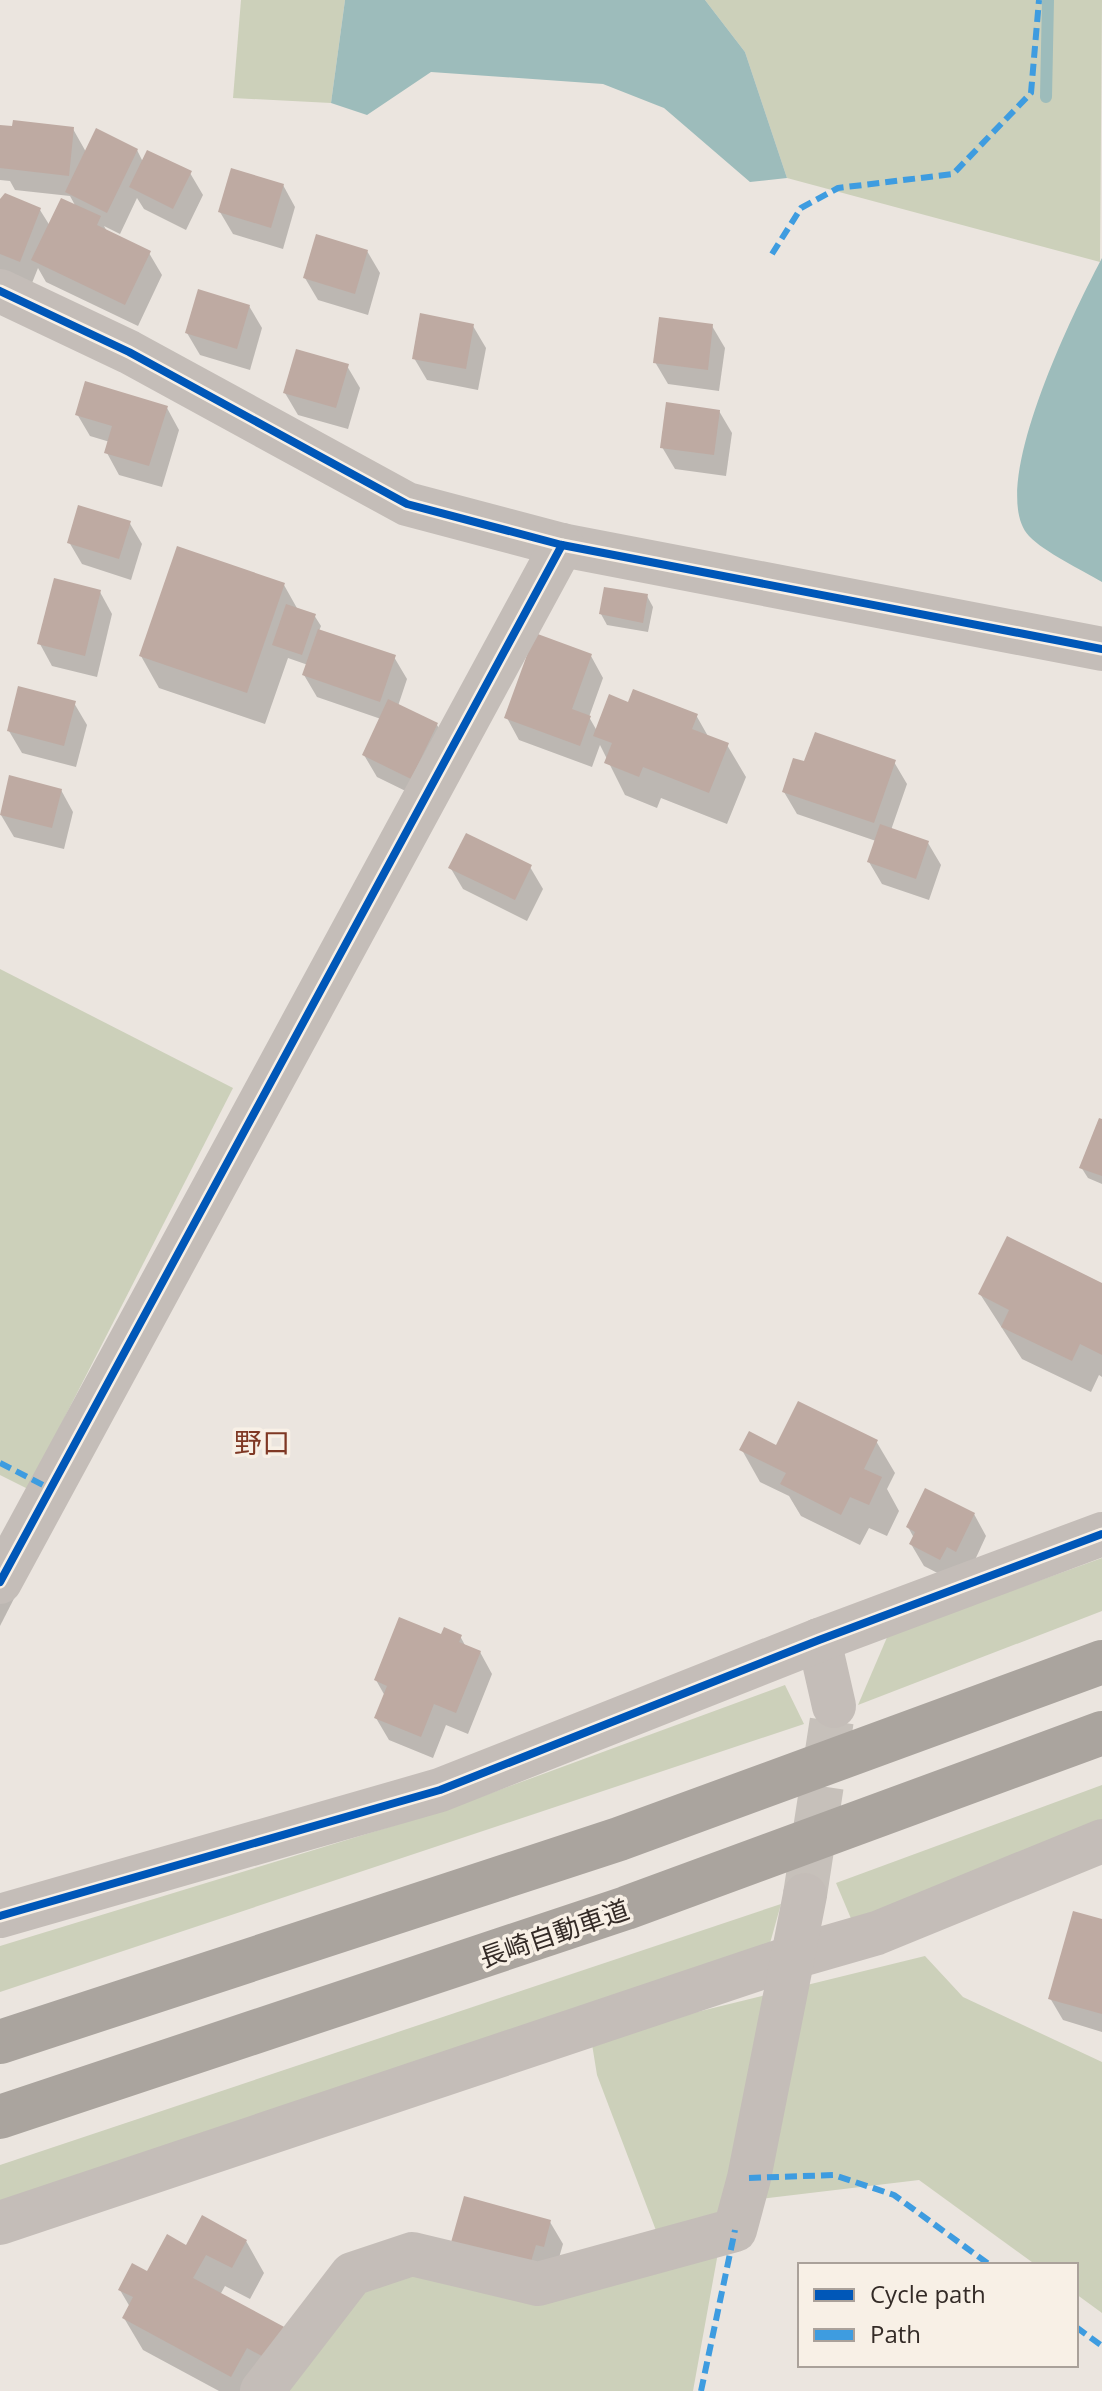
<svg xmlns="http://www.w3.org/2000/svg" width="1102" height="2391" viewBox="0 0 1102 2391" font-family="'Open Sans','Noto Sans JP',sans-serif">
	<style>
		.green { fill: #ccd0ba }
		.water { fill: #9dbcbb }
		.shadow { fill: #0003 }
		.lines { fill: none; stroke-linecap: round; stroke-linejoin: round }
		.stream { stroke: #9dbcbb; stroke-width: 12 }
		.building { fill: #beaaa2 }
		.minor-tunnel { stroke: #c6c0ba; stroke-width: 44; stroke-dasharray: 44 22; stroke-linecap: butt }
		.minor { stroke: #c4bdb8; stroke-width: 44 }
		.highway { stroke: #aaa49e; stroke-width: 44 }
		.quiet { stroke: #3e9ce0; stroke-width: 6; stroke-dasharray: 12 6; stroke-linecap: butt }
		.cycleway-casing { stroke: #f8f0e6; stroke-width: 13 }
		.cycleway { stroke: #0057b8; stroke-width: 8 }
		.labels { text-anchor: middle; dominant-baseline: central; stroke-width: 7; stroke-linejoin: round; paint-order: stroke }
		.street-label { font-size: 26px; fill: #342b27; stroke: #f8f0e6 }
		.neighbourhood-label { font-size: 28px; fill: #7f3824; stroke: #f8f0e6 }
	</style>
	<rect width="100%" height="100%" fill="#ebe5df"/>
	<g class="green">
		<path d="M241 0H345L331 103 233 98Z"/>
		<path d="M705 0H1102L1100 262 787 178 745 52Z"/>
		<path d="M0 969 233 1088 28 1489 0 1475Z"/>
		<path d="M1102 1558V1611L858 1705 888 1635Z"/>
		<path d="M785 1685 804 1724 0 1992V1946L445 1810Z"/>
		<path d="M1102 1785V1820L855 1928 836 1883Z"/>
		<path d="M781 1904 767 1954 0 2208V2165Z"/>
		<path d="M925 1956 963 1997 1102 2062V2313L1076 2294V2265H1036L919 2180 727 2203 693 2391H274L376 2263 547 2299 660 2241 597 2075 591 2038Z"/>
	</g>
	<g class="water">
		<path d="M345 0H705L745 52 787 178 750 182 664 108 603 84 431 72 367 115 331 103Z"/>
		<path d="M1102 258V582C1082 570 1044 552 1029 536 985 489 1076 307 1102 258Z"/>
	</g>
	<g class="shadow">
		<path d="M0 127 73 129 86 152 137 150 143 162 190 173 203 195 186 230 144 209 137 198 120 234 104 226 108 233 149 253 162 275 138 326 46 282 38 268 32 283 0 270V201L40 210 50 226 76 207 70 196 15 190 10 181 0 180Z"/>
		<path d="M283 185 295 207 283 249 233 234 220 212Z"/>
		<path d="M367 251 380 273 368 315 318 300 305 278Z"/>
		<path d="M249 306 262 328 250 370 200 355 187 333Z"/>
		<path d="M473 326 486 348 478 390 427 380 414 358Z"/>
		<path d="M712 326 725 348 719 391 668 384 655 362Z"/>
		<path d="M347 366 360 388 348 429 298 415 285 393Z"/>
		<path d="M167 408 179 430 162 487 119 475 107 453 110 442 90 436 77 414Z"/>
		<path d="M719 411 732 433 726 476 675 469 662 447Z"/>
		<path d="M129 522 142 544 131 580 82 564 69 542Z"/>
		<path d="M284 585 298 610 314 615 321 626 319 631 394 657 407 679 398 706 437 725 450 747 424 800 377 777 364 755 381 719 317 697 304 675 308 665 288 658 265 724 159 688 141 656Z"/>
		<path d="M100 592 112 614 97 677 52 666 40 644Z"/>
		<path d="M647 596 653 607 648 632 607 625 601 614Z"/>
		<path d="M591 656 603 678 589 717 597 731 629 704 696 715 709 738 727 745 746 777 727 824 661 798 657 808 625 795 600 745 592 767 519 740 507 718Z"/>
		<path d="M74 703 87 725 76 767 22 753 9 731Z"/>
		<path d="M894 762 907 784 891 830 928 843 941 865 929 900 882 884 869 862 876 841 797 814 784 792Z"/>
		<path d="M61 790 73 812 64 849 14 837 1 815Z"/>
		<path d="M450 867H530L543 889 527 921 463 889Z"/>
		<path d="M1102 1121V1184L1088 1178 1081 1167Z"/>
		<path d="M1102 1285V1377L1099 1375 1091 1392 1022 1359 980 1294Z"/>
		<path d="M876 1441 895 1473 887 1489 899 1511 887 1536 869 1528 860 1545 801 1516 789 1496 760 1482 742 1450Z"/>
		<path d="M974 1514 986 1536 969 1573 953 1581 924 1566 911 1544 914 1538 908 1527Z"/>
		<path d="M0 1536 25 1577 0 1626Z"/>
		<path d="M460 1636 466 1647 480 1652 492 1674 468 1734 446 1725 433 1758 389 1740 376 1718 385 1696 376 1680Z"/>
		<path d="M1102 1921V2032L1063 2020 1050 1998Z"/>
		<path d="M550 2222 563 2244 556 2268 452 2246Z"/>
		<path d="M246 2241 264 2273 250 2299 225 2286 220 2295 286 2331 259 2391H219L143 2350 124 2318 130 2307 120 2290 187 2248Z"/>
	</g>
	<g class="lines">
		<path class="stream" d="M1046 97 1048 0"/>
	</g>
	<g class="building">
		<path d="M13 120 74 127 69 176 0 168V125L12 126Z"/>
		<path d="M96 128 138 149 107 213 65 192Z"/>
		<path d="M147 150 192 171 173 209 129 187Z"/>
		<path d="M231 168 284 184 271 228 218 212Z"/>
		<path d="M5 193 41 208 20 262 0 254V199Z"/>
		<path d="M61 198 101 216 97 225 151 251 125 305 31 260Z"/>
		<path d="M316 234 368 250 355 294 303 278Z"/>
		<path d="M198 289 250 305 237 349 185 333Z"/>
		<path d="M420 313 474 324 466 369 412 359Z"/>
		<path d="M659 317 713 324 708 370 653 363Z"/>
		<path d="M296 349 349 364 336 408 283 393Z"/>
		<path d="M85 381 168 406 149 466 104 453 112 426 75 415Z"/>
		<path d="M666 402 720 410 714 455 660 448Z"/>
		<path d="M78 505 131 521 119 559 67 543Z"/>
		<path d="M177 546 285 583 247 693 139 656Z"/>
		<path d="M54 578 101 590 85 656 37 644Z"/>
		<path d="M604 587 648 594 643 623 599 614Z"/>
		<path d="M286 604 316 614 302 655 272 645Z"/>
		<path d="M318 629 396 655 380 702 302 675Z"/>
		<path d="M535 633 592 654 572 709 591 716 580 746 504 718Z"/>
		<path d="M18 686 76 701 64 746 7 731Z"/>
		<path d="M633 689 698 714 692 729 729 743 709 793 643 767 639 777 604 763 612 743 593 736 609 694 628 702Z"/>
		<path d="M388 699 438 723 411 779 362 755Z"/>
		<path d="M815 732 896 760 874 823 782 792 793 758 804 761Z"/>
		<path d="M9 775 62 789 52 828 0 815Z"/>
		<path d="M880 824 929 841 916 879 867 862Z"/>
		<path d="M466 833 532 865 515 900 448 868Z"/>
		<path d="M1099 1118 1102 1119V1176L1079 1168Z"/>
		<path d="M1007 1236 1102 1283V1355L1080 1344 1072 1361 1001 1327 1009 1310 978 1294Z"/>
		<path d="M798 1401 878 1440 864 1469 882 1477 869 1505 850 1497 841 1515 780 1484 786 1473 739 1450 749 1431 776 1445Z"/>
		<path d="M925 1488 975 1513 956 1552 947 1547 940 1560 909 1544 915 1532 906 1527Z"/>
		<path d="M399 1617 441 1634 444 1627 462 1635 459 1642 481 1651 456 1713 434 1704 421 1737 374 1718 387 1686 374 1680Z"/>
		<path d="M1073 1911 1102 1919V2014L1048 1999Z"/>
		<path d="M464 2196 551 2220 544 2247 536 2245 529 2268 450 2246Z"/>
		<path d="M202 2215 247 2240 232 2268 206 2255 193 2278 288 2329 271 2361 247 2348 231 2377 122 2318 133 2297 118 2290 132 2263 147 2271 167 2234 186 2245Z"/>
	</g>
	<g class="lines">
		<path class="minor-tunnel" d="M805 1895 834 1706"/>
		<g class="minor">
			<path d="M0 291 129 352 407 504 562 545 1102 649"/>
			<path d="M0 1582 562 545"/>
			<path d="M819 1640 834 1706"/>
			<path d="M0 1916 440 1790 819 1640 1102 1534"/>
			<path d="M0 2223 790 1958 877 1933 1102 1841"/>
			<path d="M262 2391 352 2274 412 2254 538 2284 735 2230 749 2178 805 1895"/>
		</g>
		<g class="highway">
			<path d="M0 2042 619 1839 1102 1662"/>
			<path d="M0 2117 626 1908 1102 1733"/>
		</g>
		<g class="quiet">
			<path d="M772 254 801 208 838 188 953 174 1031 93 1039 0"/>
			<path d="M0 1463 51 1489"/>
			<path d="M749 2178 834 2175 894 2195 990 2265"/>
			<path d="M1076 2327 1102 2346"/>
			<path d="M701 2391 735 2230"/>
		</g>
		<g class="cycleway-casing">
			<g id="cycleway">
				<path d="M0 291 129 352 407 504 562 545 1102 649"/>
				<path d="M0 1582 562 545"/>
				<path d="M0 1916 440 1790 819 1640 1102 1534"/>
			</g>
		</g>
		<use href="#cycleway" class="cycleway"/>
	</g>
	<g class="labels">
		<g class="street-label">
			<text transform="translate(554 1933) rotate(-19)">長崎自動車道</text>
		</g>
		<g class="neighbourhood-label">
			<text x="262" y="1442">野口</text>
		</g>
	</g>
	<rect x="798" y="2263" width="280" height="104" fill="#f8f0e6" stroke="#aaa19a" stroke-width="2"/>
	<rect x="814" y="2289" width="40" height="12" fill="#0057b8" stroke="#aaa19a" stroke-width="2"/>
	<text x="870" y="2303" font-size="24" fill="#342b27">Cycle path</text>
	<rect x="814" y="2329" width="40" height="12" fill="#3e9ce0" stroke="#aaa19a" stroke-width="2"/>
	<text x="870" y="2343" font-size="24" fill="#342b27">Path</text>
</svg>
